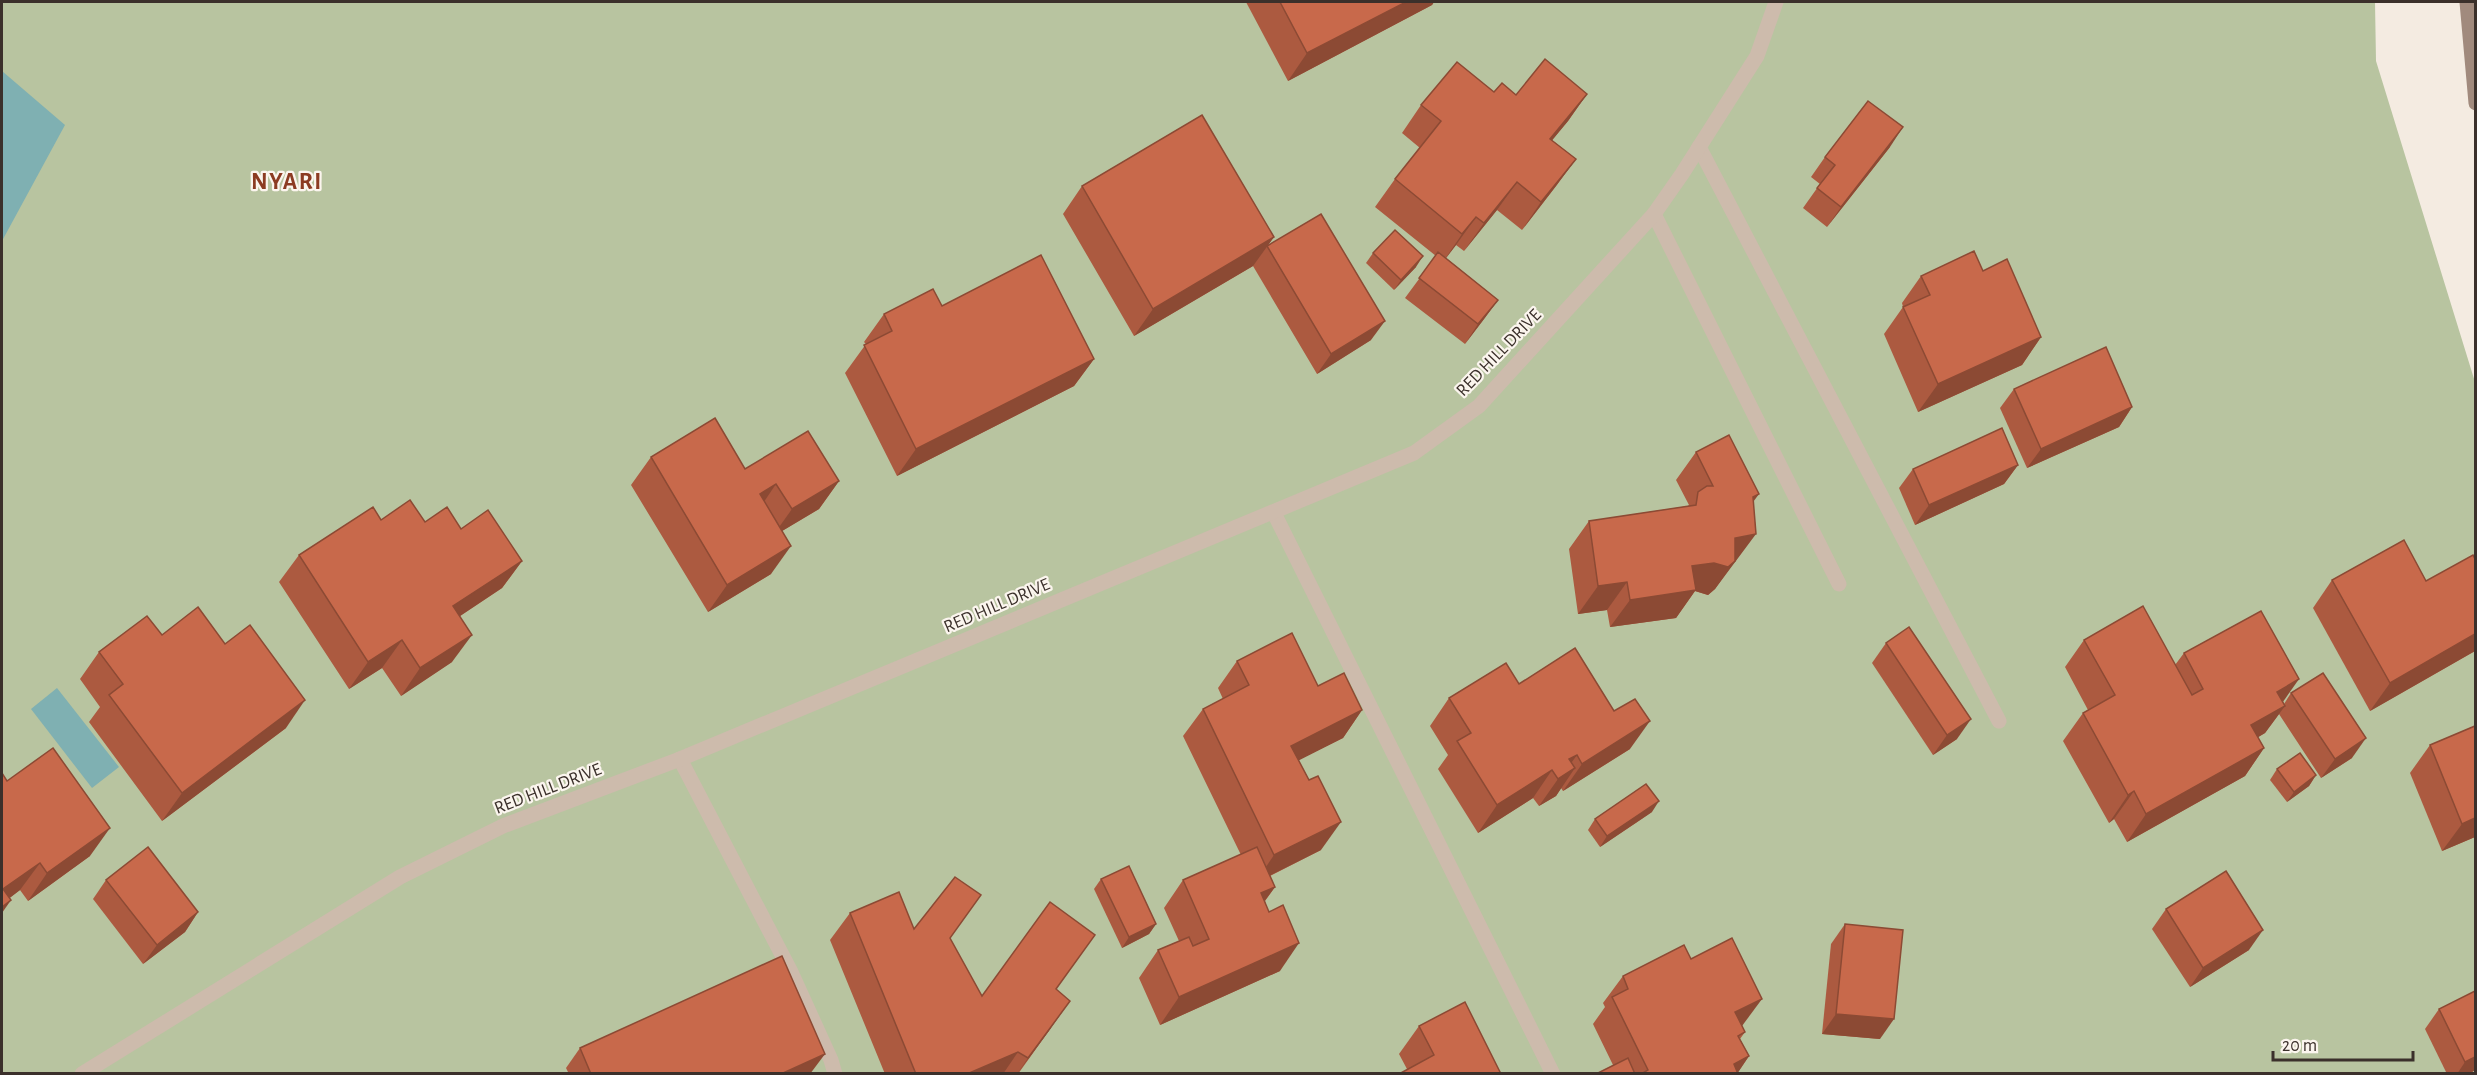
<svg xmlns="http://www.w3.org/2000/svg" width="2477" height="1075" viewBox="0 0 2477 1075" font-family="'Alegreya Sans',sans-serif">
	<style>
		.green { fill: #b8c4a0 }
		.water { fill: #7fb0b2 }
		.lines { fill: none; stroke-linecap: round; stroke-linejoin: round }
		.lane { stroke: #cdbbac; stroke-width: 15 }
		.street { stroke: #cdbbac; stroke-width: 15 }
		.secondary { stroke: #a18a7d; stroke-width: 15 }
		.wall { fill: #ac5a40 }
		.shaded-wall { fill: #8c4a34 }
		.building { fill: #c8694b; stroke: #8c4a34; stroke-width: 1.5 }
		.labels { text-anchor: middle; dominant-baseline: central; stroke-width: 4.5; stroke-linejoin: round; paint-order: stroke }
		.street-label { font-size: 18px; fill: #3b302b; stroke: #fbf5ee }
		.district-label { font-size: 24px; font-weight: bold; letter-spacing: 1.5px; fill: #8c3b22; stroke: #fbf5ee }
	</style>
	<rect width="100%" height="100%" fill="#f4ebe1"/>
	<path class="green" d="M2 2H2375L2376 61 2475 382V1073L2 1074Z"/>
	<g class="water">
		<path d="M2 71 65 125 2 241Z"/>
		<path d="M57 688 119 767 92 788 31 709Z"/>
	</g>
	<g class="lines">
		<g class="lane">
			<path d="M1699 147 1999 721"/>
			<path d="M1654 214 1839 584"/>
			<path d="M680 759 791 972 831 1060 835 1074"/>
		</g>
		<g class="street">
			<path d="M1274 513 1553 1074"/>
			<path d="M82 1074 400 877 503 826 680 759 1414 453 1479 406 1654 214 1682 174 1757 56 1776 2"/>
		</g>
		<path class="secondary" d="M2467 2 2476 103"/>
	</g>
	<g class="wall">
		<path d="M1246 2H1434L1432 5 1288 81Z"/>
		<path d="M1494 92 1516 95 1587 94 1568 121 1552 140 1576 159 1556 186 1522 230 1497 210 1464 251 1456 245 1446 258 1498 300 1484 319 1465 344 1405 298 1436 256 1375 207 1395 179 1420 148 1402 133 1421 105Z"/>
		<path d="M1890 147 1827 227 1803 208 1820 184 1811 177 1825 157Z"/>
		<path d="M1082 186 1274 237 1268 245 1371 340 1317 374 1253 266 1134 336 1063 214Z"/>
		<path d="M1373 253 1416 267 1394 290 1366 263Z"/>
		<path d="M1921 276 2041 337 2022 365 1918 412 1884 334 1903 307 1902 303Z"/>
		<path d="M942 306 1094 359 1074 386 897 476 845 373 866 344 864 342 884 314Z"/>
		<path d="M2014 389 2132 407 2119 427 2027 468 2000 408Z"/>
		<path d="M1696 452 1753 502 1736 561 1734 562 1715 589 1708 595 1695 591 1676 618 1610 627 1607 610 1578 614 1569 549 1589 521 1688 506 1689 505 1676 480Z"/>
		<path d="M651 457 839 481 819 509 782 531 771 574 708 612 631 485Z"/>
		<path d="M2018 465 2004 484 1915 525 1899 488 1913 469Z"/>
		<path d="M381 520 461 529 522 561 502 588 460 616 452 662 401 696 382 668 349 689 279 582 299 555Z"/>
		<path d="M2332 580 2426 581 2475 651 2370 711 2313 608Z"/>
		<path d="M162 635 225 644 286 728 162 821 89 722 100 707 80 679 99 652Z"/>
		<path d="M2084 640 2175 665 2184 653 2283 702 2284 704 2291 693 2352 758 2321 778 2279 714 2265 733 2258 737 2264 748 2245 776 2127 842 2114 819 2109 823 2063 741 2083 713 2088 710 2065 667Z"/>
		<path d="M1886 643 1957 739 1933 755 1872 663Z"/>
		<path d="M1237 661 1318 686 1362 710 1343 738 1298 760 1321 850 1270 876 1275 887 1265 901 1280 971 1160 1025 1139 978 1158 950 1179 941 1164 908 1183 880 1241 855 1183 736 1203 709 1223 699 1218 688Z"/>
		<path d="M1519 684 1630 749 1563 791 1561 788 1556 796 1539 806 1533 798 1478 833 1438 769 1448 755 1430 726 1449 698Z"/>
		<path d="M2475 726V837L2442 851 2410 773 2430 745Z"/>
		<path d="M2277 769 2316 775 2309 786 2287 802 2270 780Z"/>
		<path d="M7 781 90 856 28 901 20 890 9 898Z"/>
		<path d="M1652 812 1600 847 1588 830 1595 819Z"/>
		<path d="M1101 879 1156 924 1149 934 1122 948 1094 889Z"/>
		<path d="M106 880 198 912 185 932 143 964 93 899Z"/>
		<path d="M2166 909 2249 950 2190 987 2152 929Z"/>
		<path d="M850 913 950 939 982 996 1056 990 1051 1028 1018 1074H885L830 940Z"/>
		<path d="M1845 924 1880 1039 1822 1034 1831 944Z"/>
		<path d="M1691 959 1742 1026 1745 1032 1740 1039 1749 1056 1738 1072V1074H1596L1613 1065 1593 1024 1605 1007 1603 1003 1623 976Z"/>
		<path d="M2475 991V1070L2469 1074H2447L2425 1029 2439 1009Z"/>
		<path d="M1419 1026 1501 1074 1407 1069 1399 1054Z"/>
		<path d="M580 1048 811 1073 569 1074 566 1068Z"/>
	</g>
	<g class="shaded-wall">
		<path d="M1406 2H1434L1432 5 1288 81 1307 53Z"/>
		<path d="M1587 94 1568 121 1531 166 1550 139Z"/>
		<path d="M1903 127 1890 147 1827 227 1841 207Z"/>
		<path d="M1576 159 1556 186 1522 230 1541 202Z"/>
		<path d="M1517 182 1497 210 1464 251 1484 223Z"/>
		<path d="M1476 217 1456 245 1443 262 1462 234Z"/>
		<path d="M1274 237 1253 266 1134 336 1153 309Z"/>
		<path d="M1423 256 1416 267 1394 290 1401 280Z"/>
		<path d="M1498 300 1484 319 1465 344 1478 324Z"/>
		<path d="M1385 321 1371 340 1317 374 1331 354Z"/>
		<path d="M2041 337 2022 365 1918 412 1938 384Z"/>
		<path d="M1094 359 1074 386 897 476 916 449Z"/>
		<path d="M2132 407 2119 427 2027 468 2041 449Z"/>
		<path d="M2018 465 2004 484 1915 525 1929 505Z"/>
		<path d="M839 481 819 509 772 537 792 509Z"/>
		<path d="M776 484 757 512 760 494Z"/>
		<path d="M1759 494 1739 521 1753 497Z"/>
		<path d="M1756 534 1715 589 1708 595 1695 591 1676 618 1610 627 1630 600 1692 566 1735 538Z"/>
		<path d="M791 546 771 574 708 612 727 585Z"/>
		<path d="M522 561 502 588 433 634 453 606Z"/>
		<path d="M1627 582 1607 610 1578 614 1598 586Z"/>
		<path d="M2475 634V651L2370 711 2390 683Z"/>
		<path d="M472 635 452 662 401 696 420 668Z"/>
		<path d="M402 640 382 668 349 689 368 662Z"/>
		<path d="M2299 679 2280 706 2277 692Z"/>
		<path d="M305 700 286 728 162 821 182 793Z"/>
		<path d="M2285 706 2265 733 2232 753 2251 725Z"/>
		<path d="M1362 710 1343 738 1272 774 1291 746Z"/>
		<path d="M1971 719 1957 739 1933 755 1947 735Z"/>
		<path d="M1650 721 1630 749 1563 791 1582 764Z"/>
		<path d="M2366 738 2352 758 2321 778 2335 759Z"/>
		<path d="M2264 748 2245 776 2127 842 2146 814Z"/>
		<path d="M1577 755 1561 777 1575 768 1556 796 1539 806 1558 779 1569 759Z"/>
		<path d="M1552 770 1533 798 1478 833 1497 805Z"/>
		<path d="M2316 775 2309 786 2287 802 2294 792Z"/>
		<path d="M2134 791 2114 819 2109 823 2128 795Z"/>
		<path d="M1659 801 1652 812 1600 847 1607 836Z"/>
		<path d="M2475 818V837L2442 851 2462 824Z"/>
		<path d="M1341 822 1321 850 1255 883 1274 855Z"/>
		<path d="M110 828 90 856 28 901 47 873Z"/>
		<path d="M40 863 20 890 2 904 3 889Z"/>
		<path d="M1275 887 1255 914 1261 893Z"/>
		<path d="M11 900 2 913V907Z"/>
		<path d="M198 912 185 932 143 964 157 945Z"/>
		<path d="M1156 924 1149 934 1122 948 1129 937Z"/>
		<path d="M2263 930 2249 950 2190 987 2203 968Z"/>
		<path d="M1299 943 1280 971 1160 1025 1179 997Z"/>
		<path d="M1762 999 1742 1026 1735 1012Z"/>
		<path d="M1070 1001 1051 1028 1017 1074 1028 1058Z"/>
		<path d="M1836 1014 1894 1019 1880 1039 1822 1034Z"/>
		<path d="M1018 1052 1003 1074H967Z"/>
		<path d="M825 1054 810 1074H781Z"/>
		<path d="M1749 1056 1737 1074 1734 1064Z"/>
		<path d="M2475 1057V1070L2469 1074H2457L2465 1062Z"/>
	</g>
	<g class="building">
		<path d="M1280 2H1406L1307 53Z"/>
		<path d="M1545 59 1587 94 1550 139 1576 159 1541 202 1517 182 1484 223 1476 217 1462 234 1395 179 1441 121 1421 105 1457 62 1494 92 1502 83 1516 95Z"/>
		<path d="M1868 101 1903 127 1841 207 1817 188 1835 165 1825 157Z"/>
		<path d="M1202 115 1274 237 1153 309 1082 186Z"/>
		<path d="M1321 214 1385 321 1331 354 1267 246Z"/>
		<path d="M1395 230 1423 256 1401 280 1373 253Z"/>
		<path d="M1974 251 1983 271 2007 259 2041 337 1938 384 1903 307 1930 295 1921 276Z"/>
		<path d="M1438 252 1498 300 1478 324 1419 278Z"/>
		<path d="M1041 255 1094 359 916 449 864 345 892 331 884 314 933 289 942 306Z"/>
		<path d="M2106 347 2132 407 2041 449 2014 389Z"/>
		<path d="M715 418 745 469 808 431 839 481 792 509 776 484 760 494 791 546 727 585 651 457Z"/>
		<path d="M2002 428 2018 465 1929 505 1913 469Z"/>
		<path d="M1729 435 1759 494 1753 497 1756 534 1735 538V561L1728 567 1714 563 1692 566 1696 590 1630 600 1627 582 1598 586 1589 521 1696 505 1698 492 1707 486H1713L1696 452Z"/>
		<path d="M410 500 425 522 447 507 461 529 488 510 522 561 453 606 472 635 420 668 402 640 368 662 299 555 373 507 381 520Z"/>
		<path d="M2404 540 2426 581 2473 555 2475 559V634L2390 683 2332 580Z"/>
		<path d="M2143 606 2192 695 2203 689 2184 653 2261 611 2299 679 2277 692 2285 706 2251 725 2264 748 2146 814 2134 791 2128 795 2083 713 2115 695 2084 640Z"/>
		<path d="M198 607 225 644 250 625 305 700 182 793 109 695 123 684 99 652 147 616 162 635Z"/>
		<path d="M1909 627 1971 719 1947 735 1886 643Z"/>
		<path d="M1292 633 1318 686 1344 673 1362 710 1291 746 1309 780 1318 776 1341 822 1274 855 1203 709 1249 685 1237 661Z"/>
		<path d="M1575 648 1614 711 1635 699 1650 721 1582 764 1577 755 1569 759 1575 768 1558 779 1552 770 1497 805 1457 741 1471 733 1449 698 1506 663 1519 684Z"/>
		<path d="M2323 673 2366 738 2335 759 2291 693Z"/>
		<path d="M2475 726V818L2462 824 2430 745Z"/>
		<path d="M53 748 110 828 47 873 40 863 3 889 11 900 2 907V773L7 781Z"/>
		<path d="M2300 753 2316 775 2294 792 2277 769Z"/>
		<path d="M1646 784 1659 801 1607 836 1595 819Z"/>
		<path d="M148 847 198 912 157 945 106 880Z"/>
		<path d="M1257 847 1275 887 1261 893 1269 912 1283 905 1299 943 1179 997 1158 950 1189 937 1193 946 1209 939 1183 880Z"/>
		<path d="M1129 866 1156 924 1129 937 1101 879Z"/>
		<path d="M2226 871 2263 930 2203 968 2166 909Z"/>
		<path d="M955 877 981 895 950 938 982 996 1050 902 1095 935 1056 989 1070 1001 1028 1058 1018 1052 967 1074H916L850 913 899 892 914 929Z"/>
		<path d="M1845 924 1903 930 1894 1019 1836 1014Z"/>
		<path d="M1732 938 1762 999 1735 1012 1745 1032 1738 1036 1749 1056 1734 1064 1738 1074H1641L1648 1070 1612 997 1628 989 1623 976 1684 945 1691 959Z"/>
		<path d="M782 956 825 1054 781 1074H591L580 1048Z"/>
		<path d="M2475 991V1057L2465 1062 2439 1009Z"/>
		<path d="M1465 1002 1501 1074H1399L1434 1055 1419 1026Z"/>
		<path d="M1628 1058 1635 1074H1596Z"/>
	</g>
	<g class="labels">
		<g class="street-label">
			<text transform="translate(1499 353) rotate(-46)">RED HILL DRIVE</text>
			<text transform="translate(997 606) rotate(-23)">RED HILL DRIVE</text>
			<text transform="translate(548 789) rotate(-21)">RED HILL DRIVE</text>
		</g>
		<g class="district-label">
			<text x="287" y="182">NYARI</text>
		</g>
	</g>
	<rect width="2477" height="1075" fill="none" stroke="#3b302b" stroke-width="6"/>
	<path d="M2273 1051v9h140v-9" fill="none" stroke="#3b302b" stroke-width="3"/>
	<text x="2282" y="1051" font-size="18" fill="#3b302b" stroke="#fbf5ee" stroke-width="4.5" paint-order="stroke">20 m</text>
</svg>
